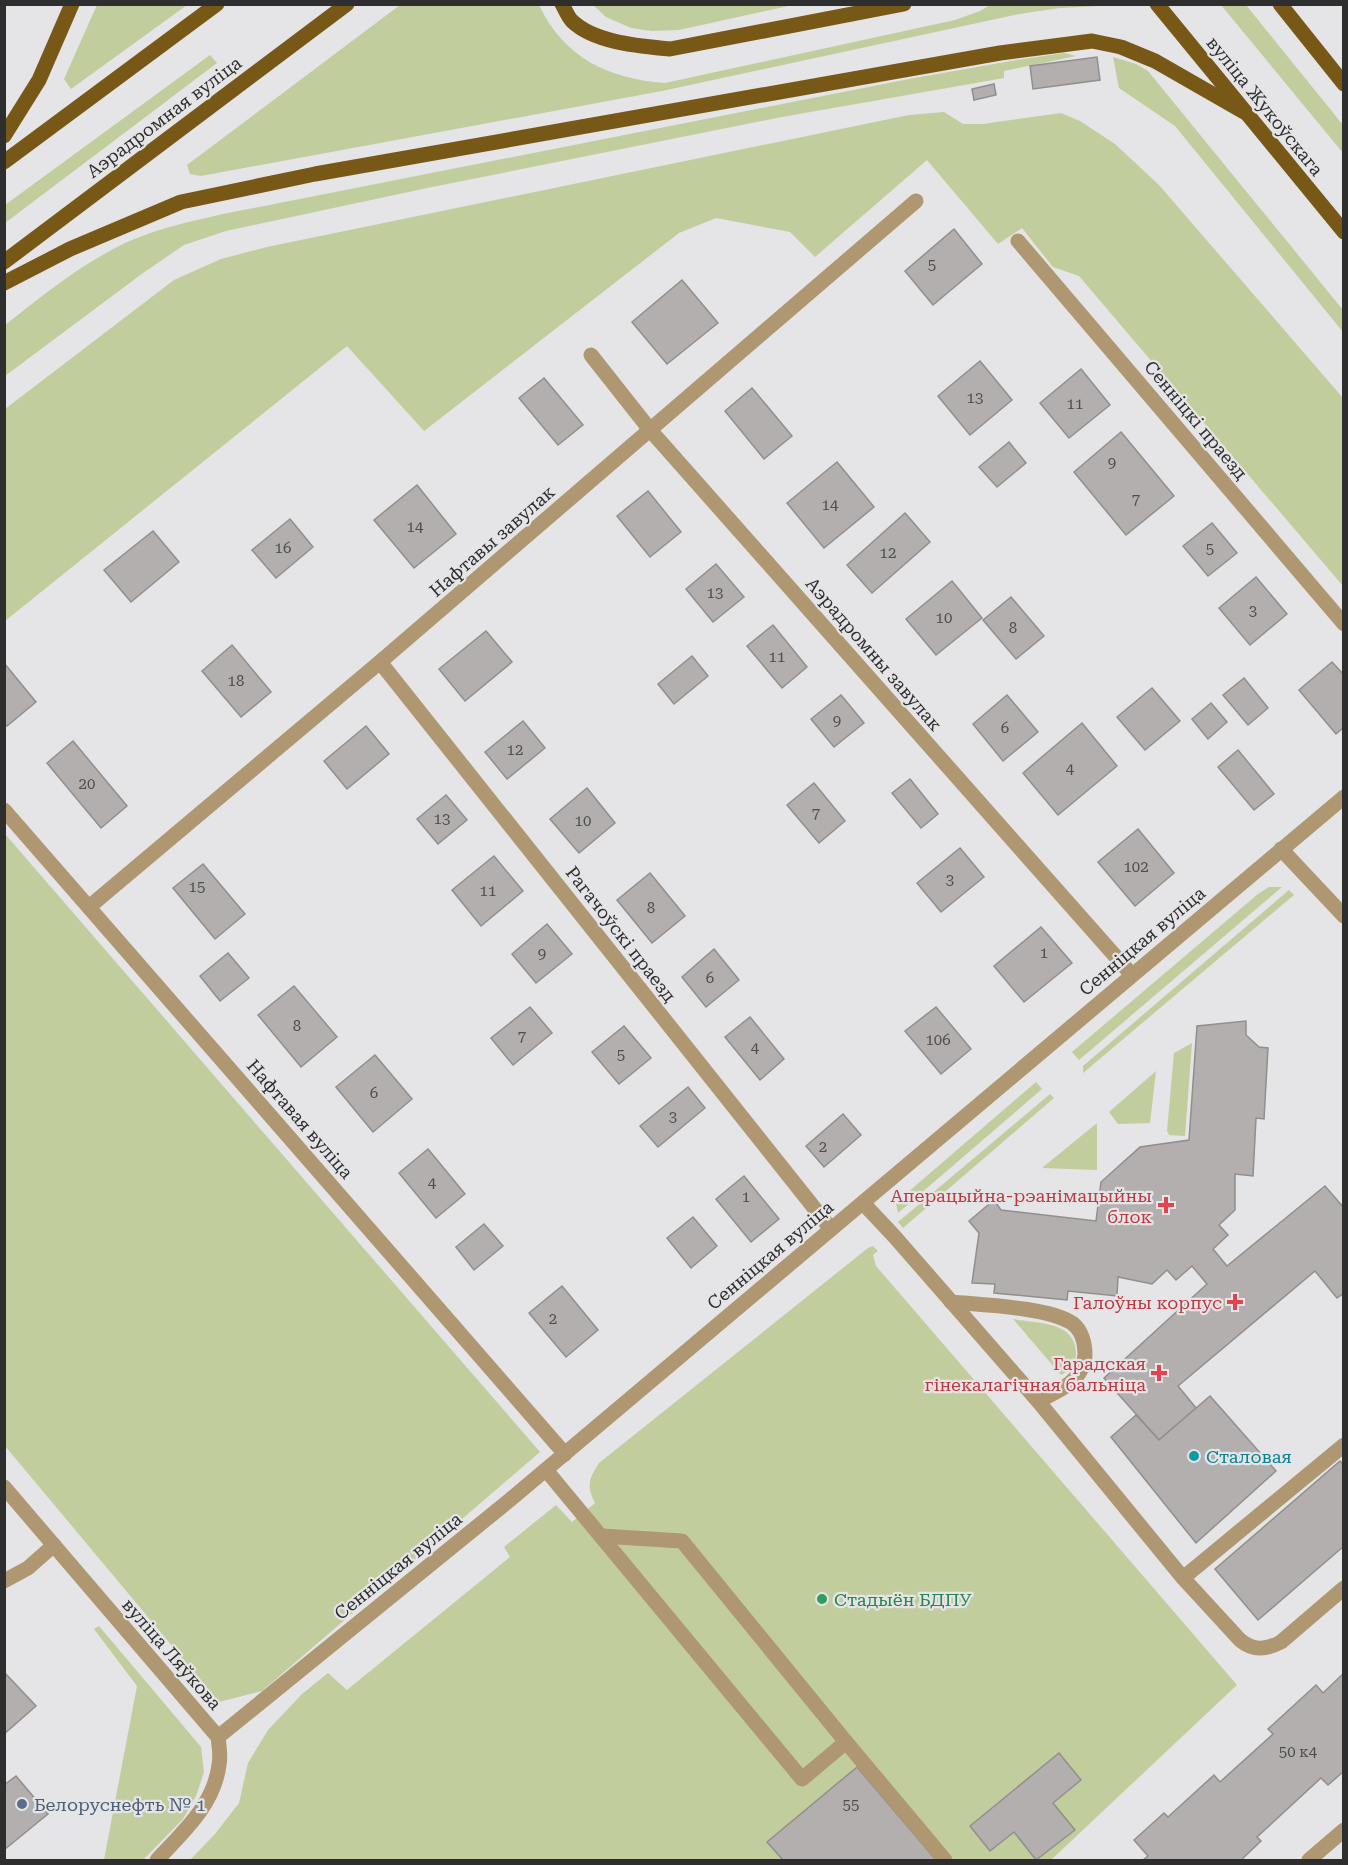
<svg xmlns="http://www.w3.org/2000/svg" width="1348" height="1865" viewBox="0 0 1348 1865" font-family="'Roboto Serif',serif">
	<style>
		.green { fill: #c1cd9d }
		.building { fill: #b2afae; stroke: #918f8d; stroke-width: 1.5 }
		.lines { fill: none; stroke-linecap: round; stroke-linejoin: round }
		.minor { stroke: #ae9771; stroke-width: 15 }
		.major { stroke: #785816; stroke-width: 15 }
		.health-dot { fill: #e0444e; stroke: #e5e4e7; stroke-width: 2 }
		.culture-dot { fill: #0f9aa8; stroke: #e5e4e7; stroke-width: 2 }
		.leisure-dot { fill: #2e9e5b; stroke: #e5e4e7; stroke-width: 2 }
		.service-dot { fill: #5c6f8a; stroke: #e5e4e7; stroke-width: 2 }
		.labels { text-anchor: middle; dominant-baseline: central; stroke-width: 4.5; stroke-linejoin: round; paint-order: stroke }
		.number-label { font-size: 15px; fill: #4f4e4f }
		.street-label { font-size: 18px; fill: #2e2e2f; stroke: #e5e4e7 }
		.health-label { font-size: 18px; fill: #be3a42; stroke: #e5e4e7; text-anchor: end }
		.culture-label { font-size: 18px; fill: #0d838f; stroke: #e5e4e7; text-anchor: start }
		.leisure-label { font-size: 18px; fill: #27864d; stroke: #e5e4e7; text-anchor: start }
		.service-label { font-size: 18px; fill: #4e5e75; stroke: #e5e4e7; text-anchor: start }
	</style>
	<rect width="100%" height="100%" fill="#e5e4e7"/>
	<g class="green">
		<path d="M97 5V4L187 5 71 89 64 79Z"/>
		<path d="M400 5H539C564 58 609 79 665 83L955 20 980 11 990 5 1100 6 1060 8 1019 14 662 91 201 176 190 174 187 165Z"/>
		<path d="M593 5H793L679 30 652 31 631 28 606 17Z"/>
		<path d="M1221 5H1246L1343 125V153Z"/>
		<path d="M1064 53 1076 56 1004 71V78L782 117 432 187 226 231 184 245 143 273 5 376V325C37 300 70 273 106 253 142 232 183 223 223 214L909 79 1017 60Z"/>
		<path d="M210 55 217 63 5 223V205Z"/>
		<path d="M1113 57 1136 64 1148 71 1343 310V332L1175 126 1119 88Z"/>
		<path d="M944 112 963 124H983L1061 113 1080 121 1115 144 1159 185 1343 398V586L1079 276 1053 267 1022 228 998 244 927 160 815 257 790 232 716 218 679 233 424 431 347 346 5 621V409L174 280 221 259 267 247 909 115Z"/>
		<path d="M5 834 540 1452 262 1691 219 1702 5 1446Z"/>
		<path d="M1269 887H1282L1079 1060 1072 1052 1258 894Z"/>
		<path d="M1289 890 1294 895 1083 1073V1066Z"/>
		<path d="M1192 1043 1185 1136 1169 1135 1167 1131 1174 1053Z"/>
		<path d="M1156 1071 1150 1123 1118 1124 1109 1112Z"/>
		<path d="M1036 1082 1042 1089 898 1213 896 1204 900 1199Z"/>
		<path d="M1050 1094 1054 1098 903 1228 898 1222Z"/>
		<path d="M1097 1123V1170L1042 1168Z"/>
		<path d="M873 1246 878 1251 873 1255 876 1266 1237 1685 1051 1860H190L215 1834 239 1803 248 1763 268 1730 302 1694 328 1673 347 1690 510 1557 504 1547 556 1505 572 1522 595 1503C586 1485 589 1479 599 1463L858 1256 868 1248Z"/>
		<path d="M1013 1319C1035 1324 1076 1320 1076 1354 1076 1364 1070 1371 1061 1375Z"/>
		<path d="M99 1626 201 1747 204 1772 196 1796 183 1819 143 1860H104L137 1686 94 1629Z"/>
	</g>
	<g class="building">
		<path d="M1097 57 1100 80 1033 89 1030 66Z"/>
		<path d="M994 84 996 95 974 100 972 89Z"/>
		<path d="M954 229 982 264 933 305 905 271Z"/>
		<path d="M682 280 718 323 667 364 632 322Z"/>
		<path d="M980 361 1012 400 970 435 938 396Z"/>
		<path d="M1081 369 1110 405 1069 438 1040 403Z"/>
		<path d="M544 378 583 425 558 445 519 398Z"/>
		<path d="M752 388 792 436 764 459 725 411Z"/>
		<path d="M1121 432 1174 496 1126 535 1074 472Z"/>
		<path d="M1009 442 1026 463 997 487 979 467Z"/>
		<path d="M837 462 874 507 824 548 787 503Z"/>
		<path d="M417 485 456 534 414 568 374 520Z"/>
		<path d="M648 491 681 532 650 557 617 516Z"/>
		<path d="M905 513 930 542 872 593 847 565Z"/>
		<path d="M290 519 313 547 276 578 252 550Z"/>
		<path d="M1212 523 1237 553 1208 576 1183 546Z"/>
		<path d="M153 531 179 562 131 602 104 570Z"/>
		<path d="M716 564 744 597 713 622 686 589Z"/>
		<path d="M1256 577 1287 614 1250 645 1219 608Z"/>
		<path d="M952 581 982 618 936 655 906 619Z"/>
		<path d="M1011 597 1044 636 1016 659 983 620Z"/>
		<path d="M773 625 807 667 782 688 747 646Z"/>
		<path d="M486 631 512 662 465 701 439 669Z"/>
		<path d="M232 645 271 692 241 717 202 671Z"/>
		<path d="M692 656 708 676 674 704 658 684Z"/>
		<path d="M1332 662 1344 675V727L1336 734 1299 690Z"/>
		<path d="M4 663 36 702 7 726 4 723Z"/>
		<path d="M1244 678 1268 708 1248 725 1223 695Z"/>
		<path d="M1152 688 1180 721 1145 750 1117 717Z"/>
		<path d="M841 695 864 723 834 747 811 719Z"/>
		<path d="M1007 695 1038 732 1003 761 973 724Z"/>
		<path d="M1211 703 1227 722 1208 739 1192 719Z"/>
		<path d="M523 721 545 748 507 779 485 752Z"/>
		<path d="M1082 723 1117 766 1058 815 1023 773Z"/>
		<path d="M366 726 389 754 347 789 324 761Z"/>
		<path d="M73 741 127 806 101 828 47 763Z"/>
		<path d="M1238 750 1274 794 1254 810 1218 767Z"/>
		<path d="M910 779 938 814 921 828 892 793Z"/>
		<path d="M814 783 845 821 819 843 787 805Z"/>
		<path d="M587 788 615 823 579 853 550 819Z"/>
		<path d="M446 795 467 820 438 844 417 819Z"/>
		<path d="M1138 829 1174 873 1135 906 1098 862Z"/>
		<path d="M960 848 984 877 941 912 917 883Z"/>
		<path d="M494 856 523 891 481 926 452 890Z"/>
		<path d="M203 864 245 914 215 939 173 888Z"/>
		<path d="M650 873 685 916 652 943 617 900Z"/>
		<path d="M547 924 572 954 536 983 512 954Z"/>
		<path d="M1041 927 1072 963 1024 1002 994 966Z"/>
		<path d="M714 949 739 980 706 1007 682 977Z"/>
		<path d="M228 953 249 978 220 1001 200 976Z"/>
		<path d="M294 986 337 1037 301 1067 258 1015Z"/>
		<path d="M530 1007 552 1033 513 1065 491 1038Z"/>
		<path d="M936 1007 971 1049 941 1074 905 1031Z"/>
		<path d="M750 1017 784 1059 760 1080 725 1037Z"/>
		<path d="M1246 1021V1035L1259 1047 1268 1048 1264 1119 1256 1118 1253 1176 1235 1174V1210L1219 1225 1228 1235 1213 1249 1227 1266 1325 1186 1344 1208V1293L1337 1298 1315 1271 1178 1386 1196 1408 1159 1440 1104 1378 1207 1284 1192 1266 1176 1280 1167 1270 1152 1284 1118 1277 1117 1296 1068 1291 1067 1300 994 1293 995 1284 972 1283 979 1233 969 1221 994 1200 1001 1210 1096 1221 1101 1182 1140 1147 1189 1140 1197 1026Z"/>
		<path d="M624 1026 651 1058 619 1084 592 1052Z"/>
		<path d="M375 1055 412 1099 373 1132 336 1087Z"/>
		<path d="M688 1087 705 1108 658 1147 640 1126Z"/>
		<path d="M843 1114 861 1135 824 1167 806 1146Z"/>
		<path d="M428 1149 465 1194 436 1218 399 1173Z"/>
		<path d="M744 1176 779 1219 751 1242 716 1199Z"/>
		<path d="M693 1217 717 1246 691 1268 667 1238Z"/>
		<path d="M484 1224 503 1246 474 1270 456 1247Z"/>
		<path d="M562 1286 598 1330 566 1357 529 1313Z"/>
		<path d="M1210 1396 1276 1471 1196 1543 1111 1437 1136 1415 1159 1440Z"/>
		<path d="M1340 1461 1344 1465V1546L1258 1620 1215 1569Z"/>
		<path d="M4 1672 36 1706 4 1734Z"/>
		<path d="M1344 1673V1771L1328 1785 1321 1778 1257 1837 1261 1841 1241 1860H1143L1148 1856 1134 1840 1164 1813 1168 1817 1214 1775 1220 1782 1273 1734 1268 1729 1316 1685 1323 1693Z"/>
		<path d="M1059 1753 1081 1780 1053 1803 1075 1830 1036 1860 1014 1832 990 1851 970 1826Z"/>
		<path d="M857 1767 936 1860H783L767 1842Z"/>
		<path d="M16 1776 48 1814 4 1850V1785Z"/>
	</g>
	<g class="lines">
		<g class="minor">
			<path d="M1018 241 1344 624"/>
			<path d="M591 355 651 431 1132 975"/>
			<path d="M380 662 831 1229"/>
			<path d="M4 810 565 1454"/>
			<path d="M1281 849 1344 916"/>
			<path d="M89 907 380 662 916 201"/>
			<path d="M863 1203 894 1236 1038 1401 1183 1578 1240 1640C1253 1651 1266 1650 1281 1642L1344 1588"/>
			<path d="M951 1302C982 1305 1047 1307 1072 1323 1082 1330 1085 1344 1085 1355 1084 1381 1057 1392 1038 1401"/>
			<path d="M546 1470 802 1779 846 1742"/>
			<path d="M4 1487 218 1737C219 1746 221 1756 219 1765 214 1805 183 1832 157 1860"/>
			<path d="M601 1536 682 1541 846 1742 945 1860"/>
			<path d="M1183 1578 1344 1445"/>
			<path d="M4 1581 28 1568 54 1545"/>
			<path d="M218 1737 511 1499 1344 797"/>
			<path d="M1309 1860 1344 1830"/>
		</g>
		<g class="major">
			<path d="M562 4C565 9 568 17 572 21 595 43 640 46 670 49L904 4"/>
			<path d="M1157 4 1344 232"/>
			<path d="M1280 4 1344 84"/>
			<path d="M4 136 39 80 72 4"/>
			<path d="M4 162 217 4"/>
			<path d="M4 262 347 4"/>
			<path d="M4 283 70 249 181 202 315 174 1000 53 1092 41 1121 47 1155 61 1244 112"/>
		</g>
	</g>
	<g class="health-dot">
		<path d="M1163 1196h6v6h6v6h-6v6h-6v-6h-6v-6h6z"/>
		<path d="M1232 1293h6v6h6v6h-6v6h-6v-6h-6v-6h6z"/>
		<path d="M1156 1364h6v6h6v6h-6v6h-6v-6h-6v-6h6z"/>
	</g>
	<circle class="culture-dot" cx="1194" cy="1456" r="6"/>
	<circle class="leisure-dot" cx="822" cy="1599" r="6"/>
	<circle class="service-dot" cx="22" cy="1804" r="6"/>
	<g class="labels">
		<g class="number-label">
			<text x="932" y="265">5</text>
			<text x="975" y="398">13</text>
			<text x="1075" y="404">11</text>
			<text x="1112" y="463">9</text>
			<text x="1136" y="499">7</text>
			<text x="830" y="505">14</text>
			<text x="415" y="527">14</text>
			<text x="283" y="548">16</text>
			<text x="1210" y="549">5</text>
			<text x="888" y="553">12</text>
			<text x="715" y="593">13</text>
			<text x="1253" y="611">3</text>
			<text x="944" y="618">10</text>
			<text x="1013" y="628">8</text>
			<text x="777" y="657">11</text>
			<text x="236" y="681">18</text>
			<text x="837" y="721">9</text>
			<text x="1005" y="728">6</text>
			<text x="515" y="750">12</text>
			<text x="1070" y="769">4</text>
			<text x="87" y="784">20</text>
			<text x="816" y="813">7</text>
			<text x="442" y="819">13</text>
			<text x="583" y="821">10</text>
			<text x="1136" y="867">102</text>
			<text x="950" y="880">3</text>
			<text x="197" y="887">15</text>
			<text x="488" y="891">11</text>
			<text x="651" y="908">8</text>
			<text x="1044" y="953">1</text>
			<text x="542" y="954">9</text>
			<text x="710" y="978">6</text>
			<text x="297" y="1026">8</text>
			<text x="522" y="1036">7</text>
			<text x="938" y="1040">106</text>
			<text x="755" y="1048">4</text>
			<text x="621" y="1055">5</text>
			<text x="374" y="1093">6</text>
			<text x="673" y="1117">3</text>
			<text x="823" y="1147">2</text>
			<text x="432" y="1183">4</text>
			<text x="746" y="1197">1</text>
			<text x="553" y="1319">2</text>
			<text x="1298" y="1752">50 к4</text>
			<text x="851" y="1805">55</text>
		</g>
		<g class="street-label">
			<text transform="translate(1265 106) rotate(51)">вуліца Жукоўскага</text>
			<text transform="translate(164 117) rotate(-37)">Аэрадромная вуліца</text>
			<text transform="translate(1196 420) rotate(50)">Сенніцкі праезд</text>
			<text transform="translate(492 541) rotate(-41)">Нафтавы завулак</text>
			<text transform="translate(874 654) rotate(49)">Аэрадромны завулак</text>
			<text transform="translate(621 934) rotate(52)">Рагачоўскі праезд</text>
			<text transform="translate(1142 941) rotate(-40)">Сенніцкая вуліца</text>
			<text transform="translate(300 1119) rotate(49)">Нафтавая вуліца</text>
			<text transform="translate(770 1255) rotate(-40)">Сенніцкая вуліца</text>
			<text transform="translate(398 1566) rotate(-39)">Сенніцкая вуліца</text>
			<text transform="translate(172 1654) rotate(49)">вуліца Ляўкова</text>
		</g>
		<g class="health-label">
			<text x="1152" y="1195">Аперацыйна-рэанімацыйны<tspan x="1152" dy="21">блок</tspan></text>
			<text x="1222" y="1302">Галоўны корпус</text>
			<text x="1146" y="1363">Гарадская<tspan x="1146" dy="21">гінекалагічная бальніца</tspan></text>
		</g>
		<g class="culture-label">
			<text x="1206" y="1456">Сталовая</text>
		</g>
		<g class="leisure-label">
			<text x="834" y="1599">Стадыён БДПУ</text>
		</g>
		<g class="service-label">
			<text x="34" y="1804">Белоруснефть № 1</text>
		</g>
	</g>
	<rect width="1348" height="1865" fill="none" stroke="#2e2e2f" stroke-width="12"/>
</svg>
